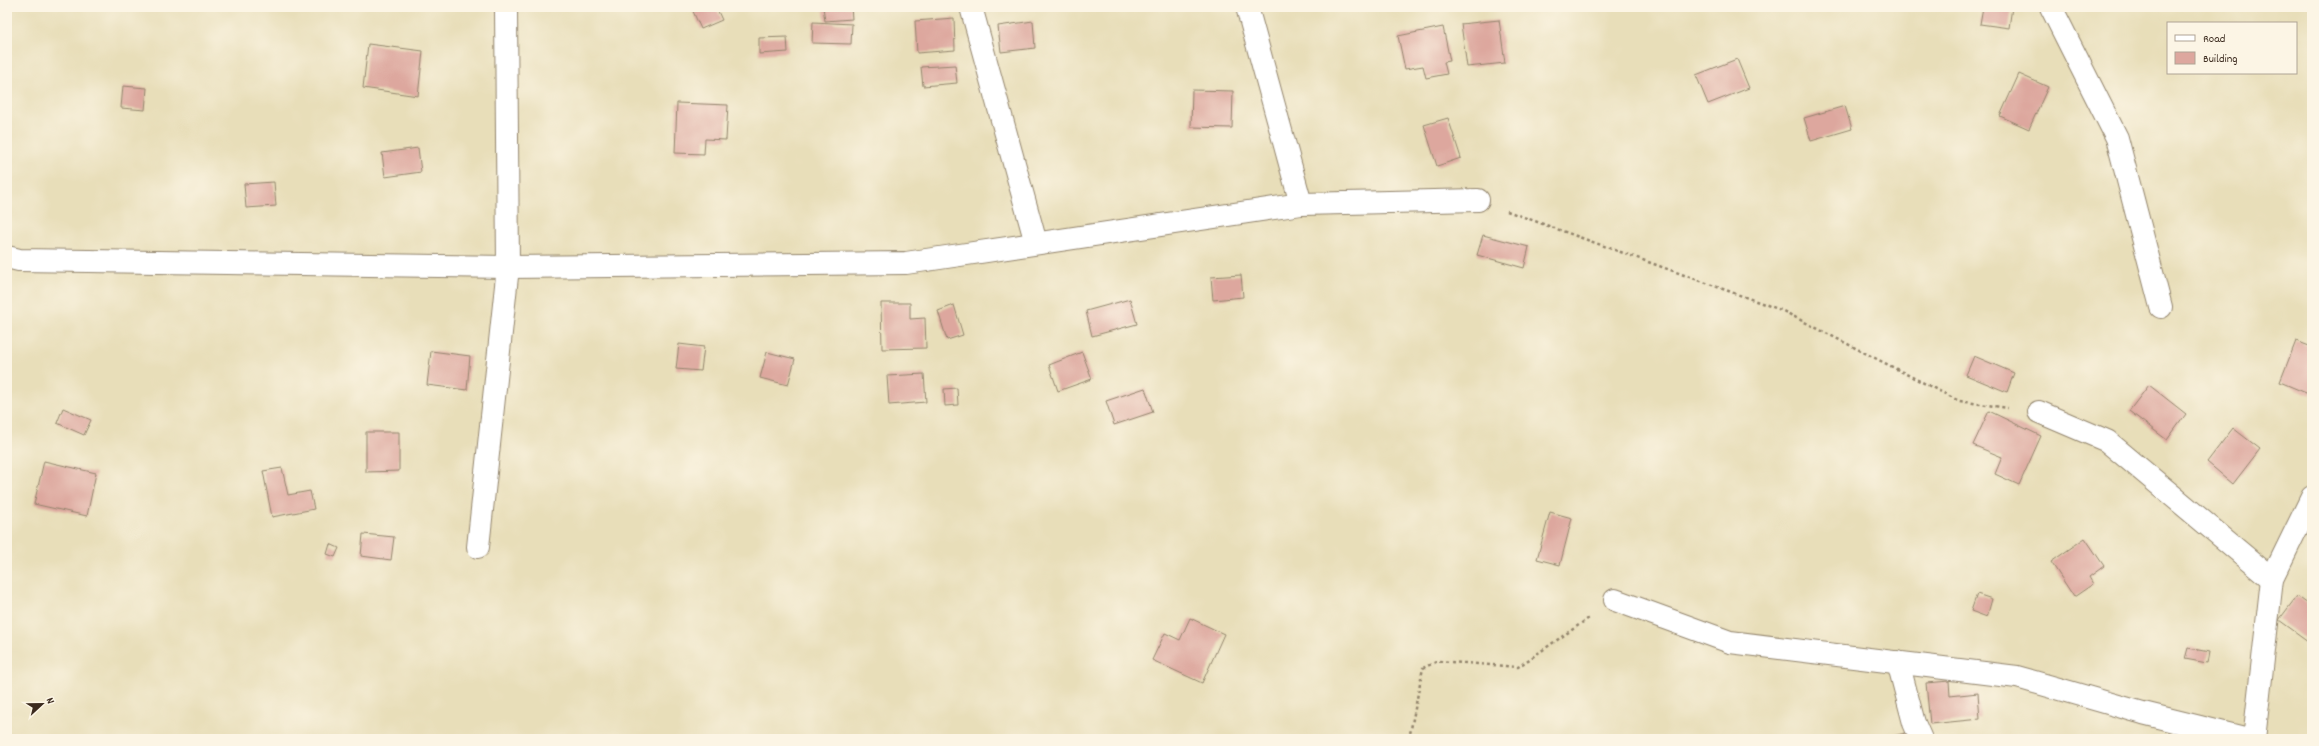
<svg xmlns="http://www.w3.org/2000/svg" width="2319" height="746" viewBox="0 0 2319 746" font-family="Dekko,sans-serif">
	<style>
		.building { fill: #dda79e }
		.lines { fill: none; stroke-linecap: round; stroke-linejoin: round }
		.minor-casing { stroke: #92846c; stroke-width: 24 }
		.path { stroke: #92846c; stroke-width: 2.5; stroke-dasharray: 3 3; stroke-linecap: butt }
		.minor { stroke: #fff; stroke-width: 22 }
	</style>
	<rect width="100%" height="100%" fill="#fcf5e5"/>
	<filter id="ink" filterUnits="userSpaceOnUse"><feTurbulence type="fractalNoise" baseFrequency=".025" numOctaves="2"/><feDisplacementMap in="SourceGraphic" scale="8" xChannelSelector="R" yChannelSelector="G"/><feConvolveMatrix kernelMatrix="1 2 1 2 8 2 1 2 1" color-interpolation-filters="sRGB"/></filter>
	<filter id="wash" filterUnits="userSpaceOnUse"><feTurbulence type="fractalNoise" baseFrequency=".012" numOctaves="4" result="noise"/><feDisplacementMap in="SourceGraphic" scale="16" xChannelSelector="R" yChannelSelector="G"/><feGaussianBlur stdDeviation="0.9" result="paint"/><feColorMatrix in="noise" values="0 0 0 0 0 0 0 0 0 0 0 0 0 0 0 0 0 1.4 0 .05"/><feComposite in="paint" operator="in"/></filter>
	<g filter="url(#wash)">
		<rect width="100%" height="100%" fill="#e8deb9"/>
		<g id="blocks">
			<g class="building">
				<path d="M691 7H716L722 20 701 29Z"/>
				<path d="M823 7H851L852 19 825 21Z"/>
				<path d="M1983 7H2012L2009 28 1980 24Z"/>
				<path d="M954 18 955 50 917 53 915 21Z"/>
				<path d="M1499 20 1505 63 1467 67 1461 24Z"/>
				<path d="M1033 21 1035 48 1001 52 998 26Z"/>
				<path d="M813 22 852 24 851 44 812 43Z"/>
				<path d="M1443 27 1450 61 1444 62 1447 74 1426 78 1423 66 1405 69 1398 36Z"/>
				<path d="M787 37 788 52 759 54V38Z"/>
				<path d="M368 44 423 51 418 96 363 88Z"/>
				<path d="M1737 59 1749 88 1708 104 1696 75Z"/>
				<path d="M955 65 957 83 923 86 921 67Z"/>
				<path d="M2019 74 2048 87 2029 129 2000 116Z"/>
				<path d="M123 86 147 88 145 110 121 108Z"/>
				<path d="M1192 90 1233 91 1232 128 1191 127Z"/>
				<path d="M677 103 728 105 726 140 705 139 704 154 675 153Z"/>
				<path d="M1845 106 1852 129 1811 141 1804 118Z"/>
				<path d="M1448 118 1461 158 1437 166 1424 125Z"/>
				<path d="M418 148 421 172 385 177 382 153Z"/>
				<path d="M274 182 276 206 246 208 244 184Z"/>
				<path d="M1483 235 1529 247 1524 268 1477 255Z"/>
				<path d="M1241 275 1243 297 1213 300 1211 277Z"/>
				<path d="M1130 299 1137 324 1092 336 1086 311Z"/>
				<path d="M881 303H910V319L925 318 926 348 882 349Z"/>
				<path d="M954 305 963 335 947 340 938 311Z"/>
				<path d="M2296 341 2312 347 2311 395 2280 382Z"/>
				<path d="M679 344 704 347 701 371 676 369Z"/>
				<path d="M431 351 470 356 467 390 427 385Z"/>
				<path d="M767 352 795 359 788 385 760 378Z"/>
				<path d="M1082 352 1092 379 1058 391 1049 365Z"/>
				<path d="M1974 356 2014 373 2007 392 1966 375Z"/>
				<path d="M924 374 926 402 889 405 887 376Z"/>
				<path d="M2149 385 2186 414 2167 440 2129 411Z"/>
				<path d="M957 388 958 405 945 406 944 389Z"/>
				<path d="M1145 388 1153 412 1114 425 1106 401Z"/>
				<path d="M63 408 91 420 84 435 57 423Z"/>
				<path d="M1989 411 2041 436 2019 485 1995 474 2002 457 1973 445Z"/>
				<path d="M2233 428 2260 449 2233 484 2207 462Z"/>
				<path d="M366 432H399V471L366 472Z"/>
				<path d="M44 461 96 473 87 516 34 504Z"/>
				<path d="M282 468 288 495 310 491 314 509 272 517 263 471Z"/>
				<path d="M1550 512 1572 518 1560 565 1537 559Z"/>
				<path d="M363 534 394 537 391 560 361 556Z"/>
				<path d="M2085 538 2104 566 2089 577 2093 584 2074 597 2051 562Z"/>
				<path d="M330 544 339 548 335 557 327 554Z"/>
				<path d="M1977 594 1992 599 1987 617 1971 611Z"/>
				<path d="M2297 596 2312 607V644L2279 620Z"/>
				<path d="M1190 618 1224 634 1202 683 1152 660 1165 633 1180 640Z"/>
				<path d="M2188 648 2209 652 2207 663 2185 659Z"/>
				<path d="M1949 681 1950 696 1978 693 1980 719 1930 724 1926 683Z"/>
				<path d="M1910 732 1912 739H1884V738Z"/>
			</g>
		</g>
	</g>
	<g filter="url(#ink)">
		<use href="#blocks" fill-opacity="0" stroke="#92846c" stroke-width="1"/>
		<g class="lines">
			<g class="minor-casing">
				<g id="minor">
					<path d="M971 7 1036 243"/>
					<path d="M1247 7 1301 204"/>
					<path d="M2051 7 2117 138 2161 307"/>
					<path d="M7 257 19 260 508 267 906 263 1301 204 1478 200"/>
					<path d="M2039 412 2107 441 2272 579"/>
					<path d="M478 547 508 267 506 7"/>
					<path d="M1615 600 1730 642 2017 677 2143 713 2248 739"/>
					<path d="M1898 662 1914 723 1921 739"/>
					<path d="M2254 739 2272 579 2312 497"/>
				</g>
			</g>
			<g class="path">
				<path d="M1507 211 1781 310 1959 401 2008 408"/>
				<path d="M1409 739 1423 668 1438 661 1518 667 1589 618"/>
			</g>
			<use href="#minor" class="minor"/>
		</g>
	</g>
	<rect width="2319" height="746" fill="none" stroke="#fcf5e5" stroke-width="24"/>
	<rect x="2167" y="22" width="130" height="52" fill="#fcf5e5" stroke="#afa495"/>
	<rect x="2175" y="35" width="20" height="6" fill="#ffffff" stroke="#afa495"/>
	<text x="2203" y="42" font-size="12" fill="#3b2a1e">Road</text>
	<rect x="2175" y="52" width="20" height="12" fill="#dda79e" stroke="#afa495"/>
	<text x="2203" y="62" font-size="12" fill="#3b2a1e">Building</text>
	<g transform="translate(42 704) rotate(68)" stroke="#fcf5e5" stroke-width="3" paint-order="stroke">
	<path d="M0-3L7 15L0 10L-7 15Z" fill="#3b2a1e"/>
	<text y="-6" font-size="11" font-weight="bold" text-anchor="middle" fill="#3b2a1e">N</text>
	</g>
</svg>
